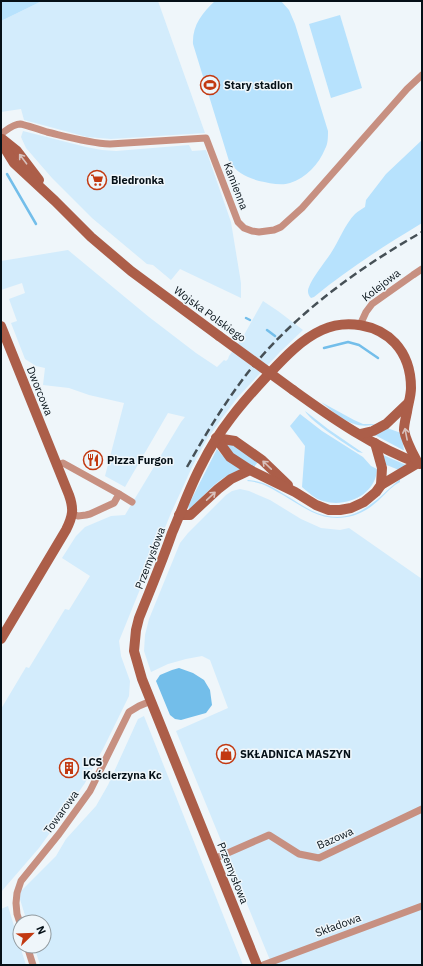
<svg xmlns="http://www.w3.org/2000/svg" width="423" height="966" viewBox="0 0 423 966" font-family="'IBM Plex Sans',sans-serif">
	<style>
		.built { fill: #d3ecfc }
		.green { fill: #b7e2fd }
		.water { fill: #73beea }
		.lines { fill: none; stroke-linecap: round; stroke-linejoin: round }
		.stream { stroke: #73beea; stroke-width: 2.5 }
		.street { stroke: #c79081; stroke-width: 7 }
		.secondary { stroke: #ac5e49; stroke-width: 10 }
		.rail { stroke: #465056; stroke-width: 2.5; stroke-dasharray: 8 4; stroke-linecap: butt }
		.secondary-bridge { stroke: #ac5e49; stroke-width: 10 }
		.oneway { stroke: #d8c1bc }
		.labels { text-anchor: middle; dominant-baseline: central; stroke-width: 3; stroke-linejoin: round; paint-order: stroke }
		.poi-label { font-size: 11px; font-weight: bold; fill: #051017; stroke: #eff6fa; text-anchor: start }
		.street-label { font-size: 11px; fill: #051017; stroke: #eff6fa }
	</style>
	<rect width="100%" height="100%" fill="#eff6fa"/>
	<g class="built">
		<path d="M42 1H158L205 133 111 139 87 137 24 120 21 109 1 112V21Z"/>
		<path d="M23 131 86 147 102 150 116 151 189 145 192 151 206 150 231 222 241 283V298L180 269 171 280 153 265 147 264 92 218 52 178 26 148 21 137Z"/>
		<path d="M68 250 149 317 196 353 217 367 224 360 226 361 228 359 229 356 244 335 263 301 278 311 303 330 280 352 238 397 222 418 207 439 193 465 171 513 119 641 121 656 130 681 129 696 104 747 85 783 57 823 39 848 1 892V709L26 667 29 668 65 609 69 610 90 576 62 558 76 536 85 527 111 516 125 515 181 422 185 417 168 413 125 487 105 476 124 403 89 395 69 388 43 385 45 368 36 366 25 359 11 323 17 321 9 299 25 293 22 283 1 290V261Z"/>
		<path d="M240 489 249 491 270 500 301 519 321 528 340 530 349 528 422 579V965H272L176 731 228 708 210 660 202 656 186 659 168 664 151 672 144 651 145 635 149 619 180 543 188 533 226 495 232 491Z"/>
		<path d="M144 716 243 965H40L34 946H44V922H27L19 896 21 891 56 856 66 839 96 806 108 785 138 719Z"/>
		<path d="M8 906 20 946 26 965H1V909Z"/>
	</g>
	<g class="green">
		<path d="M1 1H42L1 21Z"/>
		<path d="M215 1H281L289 10 295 24 328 131C328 137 328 144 325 149 319 164 306 178 290 183 281 186 269 183 259 181 246 177 237 173 229 161L193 44C192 26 202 13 215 1Z"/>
		<path d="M340 15 362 88 331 98 309 24Z"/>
		<path d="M422 140V223C384 246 348 269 314 297L311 298C308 295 307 291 309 287 312 278 325 262 331 253 339 241 345 224 355 214 358 211 362 209 365 207L366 200 386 174Z"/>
		<path d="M321 402 354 420 363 424H376C354 431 337 415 321 402Z"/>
		<path d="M305 411 328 429 363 453 358 452C346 444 311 422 305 411Z"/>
		<path d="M300 414 322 431 363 457 371 466 377 469C376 495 346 508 323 501 315 499 308 492 302 487L305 446 290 426Z"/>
		<path d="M387 428 401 433 404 450H403L373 434Z"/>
		<path d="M222 442H228L258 462 254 467 228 451Z"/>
		<path d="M217 449 222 455 246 471C241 472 236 473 231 474 216 480 202 498 190 509H189L188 506Z"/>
		<path d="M383 455 406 465 399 470 384 464Z"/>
		<path d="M400 479V482L395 485C387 491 381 499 373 505 356 519 332 522 312 512 302 507 293 501 283 495 271 488 262 482 247 481L248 480C264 481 274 488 287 496 297 502 307 509 317 513 354 527 375 501 400 479Z"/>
	</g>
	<path class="water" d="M179 668 193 673 204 680 210 690 212 705 206 713 188 718 181 720 175 719 170 715 156 681 160 675 172 670Z"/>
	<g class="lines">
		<g class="stream">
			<path d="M7 174 36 224"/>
			<path d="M246 318 250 320"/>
			<path d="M267 330 275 336"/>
			<path d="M324 348 348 342 359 345 378 358"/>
		</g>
		<g class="street">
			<path d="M1 134C7 130 13 124 20 124 26 125 41 130 47 132 68 137 89 143 110 144L206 138 238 222 244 228 252 231 259 232 274 230 281 227 302 208 407 89 422 75"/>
			<path d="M360 325 366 312 372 304 413 275 422 269"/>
			<path d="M57 465 63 463 119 494 114 503 90 514 86 515 78 516 73 514"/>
			<path d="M119 494 132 502"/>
			<path d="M214 859 269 835 299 854 319 858 422 809"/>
			<path d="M20 923 17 914 16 903 17 893 21 881 59 834 90 791 129 712 139 706 151 701"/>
			<path d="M27 946 33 965"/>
			<path d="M263 965 422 906"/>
		</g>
		<g class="secondary">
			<path d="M2 139 17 151 39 180"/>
			<path d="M1 142 14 163 55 201 91 237 131 271 219 336"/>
			<path d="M1 326 69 495C74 509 73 516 66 530L1 639"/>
			<path d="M293 390C333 419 374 447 420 464"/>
			<path d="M360 434 373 431 386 424 408 403"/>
			<path d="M216 438 235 441 262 460 288 485"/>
			<path d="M216 438 230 457 250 470"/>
			<path d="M375 443 382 468 381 485"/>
			<path d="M179 515H190L218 489 231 479 250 470 295 492 316 505 329 510H340L351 508 364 502 376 492 381 485 418 463"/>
			<path d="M257 965 142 679 134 651 136 630 139 618C150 590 162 562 172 533 182 510 190 486 202 464 218 431 242 403 267 376 283 359 300 340 322 330 346 319 377 324 395 343 406 355 411 372 411 388 411 396 408 404 407 412 406 417 404 424 404 430 406 442 412 452 418 463"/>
		</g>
		<path class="rail" d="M187 467C205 435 224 404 246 375 293 315 357 269 422 232"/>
		<path class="secondary-bridge" d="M219 336 293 390"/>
	</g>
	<defs><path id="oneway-shaft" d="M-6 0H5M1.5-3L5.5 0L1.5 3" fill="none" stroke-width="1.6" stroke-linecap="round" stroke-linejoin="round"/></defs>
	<g class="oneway">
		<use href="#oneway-shaft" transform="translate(23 159) rotate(-127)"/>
		<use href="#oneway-shaft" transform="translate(406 434) rotate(-101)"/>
		<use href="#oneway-shaft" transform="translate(267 465) rotate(-136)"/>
		<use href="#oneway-shaft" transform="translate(211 496) rotate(-43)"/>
	</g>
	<defs>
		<g id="stadium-ring" transform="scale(1)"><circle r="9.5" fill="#eff6fa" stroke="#c23911" stroke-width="1.5"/><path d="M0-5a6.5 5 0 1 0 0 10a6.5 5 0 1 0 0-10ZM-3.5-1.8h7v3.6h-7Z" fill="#c23911"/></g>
		<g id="supermarket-ring" transform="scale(1)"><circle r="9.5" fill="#eff6fa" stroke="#c23911" stroke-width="1.5"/><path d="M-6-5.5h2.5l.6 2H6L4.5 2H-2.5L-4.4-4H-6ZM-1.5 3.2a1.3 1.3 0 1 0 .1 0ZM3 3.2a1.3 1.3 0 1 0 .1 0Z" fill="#c23911"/></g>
		<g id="restaurant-ring" transform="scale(1)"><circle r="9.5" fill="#eff6fa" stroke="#c23911" stroke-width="1.5"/><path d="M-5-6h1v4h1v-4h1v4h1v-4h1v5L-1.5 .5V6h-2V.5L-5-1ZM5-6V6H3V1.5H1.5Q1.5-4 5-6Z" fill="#c23911"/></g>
		<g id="shop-ring" transform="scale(1)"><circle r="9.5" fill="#eff6fa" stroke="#c23911" stroke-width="1.5"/><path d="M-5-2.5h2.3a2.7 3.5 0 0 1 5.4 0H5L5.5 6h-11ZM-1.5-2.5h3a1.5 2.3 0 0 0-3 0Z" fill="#c23911"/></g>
		<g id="building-ring" transform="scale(1)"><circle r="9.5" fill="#eff6fa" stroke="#c23911" stroke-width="1.5"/><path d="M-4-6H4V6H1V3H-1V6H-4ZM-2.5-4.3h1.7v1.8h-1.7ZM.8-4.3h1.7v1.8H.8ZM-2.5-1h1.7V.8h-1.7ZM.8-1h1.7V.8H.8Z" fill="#c23911"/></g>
	</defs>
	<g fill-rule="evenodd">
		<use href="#stadium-ring" x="210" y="85"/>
		<use href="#supermarket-ring" x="97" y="180"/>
		<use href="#restaurant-ring" x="93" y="460"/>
		<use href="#shop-ring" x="226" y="754"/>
		<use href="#building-ring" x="69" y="768"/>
	</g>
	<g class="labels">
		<g class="poi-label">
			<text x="224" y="85">Stary stadion</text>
			<text x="111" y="180">Biedronka</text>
			<text x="107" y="460">Pizza Furgon</text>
			<text x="240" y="754">SKŁADNICA MASZYN</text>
			<text x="83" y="762">LCS<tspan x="83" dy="13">Kościerzyna Kc</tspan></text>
		</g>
		<g class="street-label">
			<text transform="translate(236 186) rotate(69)">Kamienna</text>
			<text transform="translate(381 285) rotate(-38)">Kolejowa</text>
			<text transform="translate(210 314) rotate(36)">Wojska Polskiego</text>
			<text transform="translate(40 391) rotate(68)">Dworcowa</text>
			<text transform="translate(150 558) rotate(-69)">Przemysłowa</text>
			<text transform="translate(61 812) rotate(-54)">Towarowa</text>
			<text transform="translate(335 838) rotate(-24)">Bazowa</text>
			<text transform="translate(233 873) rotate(68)">Przemysłowa</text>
			<text transform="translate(338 925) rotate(-20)">Składowa</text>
		</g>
	</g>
	<rect width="423" height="966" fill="none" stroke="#051017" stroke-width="4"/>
	<g transform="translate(32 934) rotate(67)"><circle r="19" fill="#eff6fa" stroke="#919a9f"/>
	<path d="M0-3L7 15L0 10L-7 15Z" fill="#c23911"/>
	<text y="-6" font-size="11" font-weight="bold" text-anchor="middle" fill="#051017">N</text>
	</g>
</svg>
